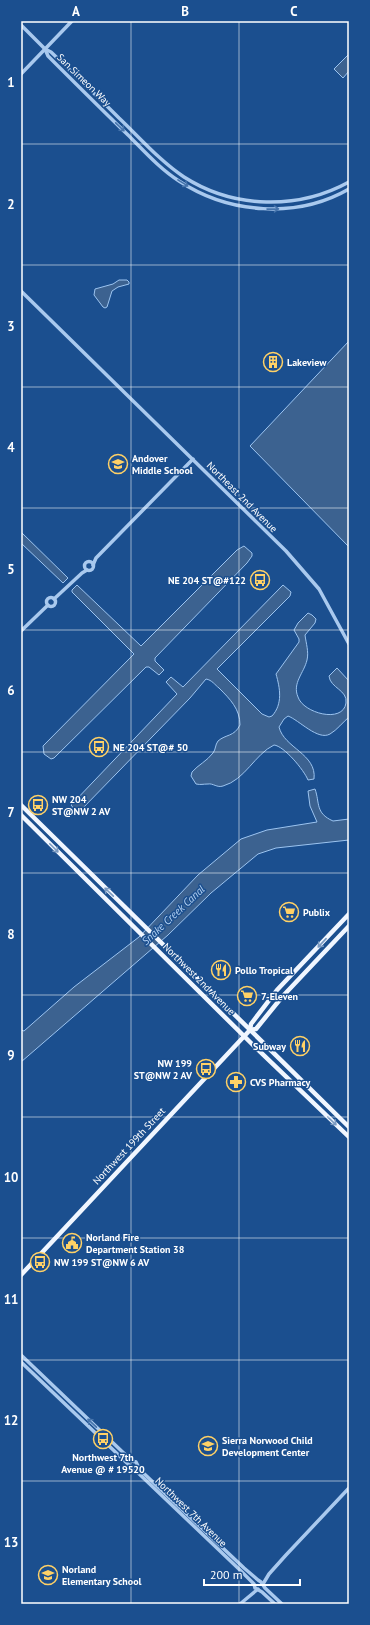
<svg xmlns="http://www.w3.org/2000/svg" width="370" height="1625" viewBox="0 0 370 1625" font-family="'PT Sans',sans-serif">
	<style>
		.water { fill: #3c6290; stroke: #9cc4f0 }
		.lines { fill: none; stroke-linecap: round; stroke-linejoin: round }
		.tertiary { stroke: #a9c9ee; stroke-width: 3.5 }
		.primary { stroke: #f0f6ff; stroke-width: 4.5 }
		.oneway { stroke: #4674ac }
		.oneway2 { stroke: #7b9ac1 }
		.grid { fill: none; stroke: #fff; stroke-width: 1; stroke-opacity: 0.55 }
		.labels { text-anchor: middle; dominant-baseline: central; stroke-width: 3; stroke-linejoin: round; paint-order: stroke }
		.street-label { font-size: 10px; fill: #fff; stroke: #1b4f8f }
		.poi-label { font-size: 10px; font-weight: bold; fill: #fff; stroke: #1b4f8f; text-anchor: start }
		.water-label { font-size: 11px; font-style: italic; fill: #b5d3f5; stroke: #1b4f8f }
		.neatline { fill: none; stroke: #fff; stroke-width: 1.5 }
		.grid-label { font-size: 13px; text-anchor: middle; font-weight: bold; fill: #fff }
	</style>
	<rect width="100%" height="100%" fill="#1b4f8f"/>
	<g class="water">
		<path d="M349 54V71L343 78 334 69Z"/>
		<path d="M119 280H127L129 282V284L118 287 112 291 107 307 105 308 103 307 94 295 95 289 113 284Z"/>
		<path d="M349 341V547L250 446Z"/>
		<path d="M21 532 68 578 63 583 21 543Z"/>
		<path d="M244 546 252 553V556L247 563 155 658V661L164 670 159 675 149 667H146L54 758 51 759 44 754 43 746 134 654 72 592V590L77 585 141 646 237 550Z"/>
		<path d="M283 585 291 592 290 596 217 669 262 714 269 717 272 716C283 704 280 688 276 674L299 642V639L294 630 298 623 308 613 312 615 316 619 315 623 305 635C306 643 309 652 307 660 304 673 292 683 298 697 303 713 343 724 346 703 348 690 330 688 329 676L337 668 349 681V717C343 722 337 730 330 734 318 741 299 720 288 716L284 719 279 727C284 748 317 754 314 779L308 780C304 770 284 746 274 745 255 754 245 780 223 786 217 788 213 783 208 784 203 784 201 785 196 784L191 776 192 772C198 765 207 761 213 753 216 749 215 745 218 741 226 734 234 737 240 725 240 709 230 699 219 688 215 685 212 680 206 679L190 698 81 810H75L71 805 73 803 177 694 166 682 171 677 183 687Z"/>
		<path d="M315 789C320 803 315 813 333 821L349 819V840L276 848 258 854 211 893 168 935 21 1062V1030L24 1031 74 987 139 937 198 875 241 839 267 830 317 822 310 806 308 791Z"/>
	</g>
	<g class="lines">
		<g class="tertiary">
			<path d="M21 25 45 49 51 52C74 74 97 96 119 118 140 138 160 161 184 177 234 209 298 210 349 182"/>
			<path d="M45 49 48 56C74 82 101 109 128 135 144 151 160 169 179 181 229 214 297 219 349 189"/>
			<path d="M21 74 72 21"/>
			<path d="M21 291 286 551 319 589 349 644"/>
			<circle cx="89" cy="566" r="4.5"/>
			<path d="M93 565 96 558 193 459"/>
			<circle cx="51" cy="602" r="4.5"/>
			<path d="M54 599 82 573 87 570"/>
			<path d="M21 631 48 605"/>
			<path d="M21 1355 132 1461 136 1462 138 1466 137 1468"/>
			<path d="M21 1362 129 1465 131 1468 134 1469 241 1571 254 1584 255 1588 262 1592 275 1604"/>
			<path d="M137 1467 244 1568 258 1580 261 1582 265 1588 282 1604"/>
			<path d="M263 1584 269 1574 286 1555 349 1488"/>
			<path d="M240 1604 258 1589"/>
		</g>
		<g class="primary">
			<path d="M21 805 349 1127"/>
			<path d="M21 815 252 1044 349 1137"/>
			<path d="M250 1030 251 1024 277 990 349 914"/>
			<path d="M21 1275 250 1030 256 1029 282 997 349 926"/>
		</g>
	</g>
	<defs><path id="oneway-shaft" d="M-6 0H5M1.5-3L5.5 0L1.5 3" fill="none" stroke-width="1.6" stroke-linecap="round" stroke-linejoin="round"/></defs>
	<g class="oneway">
		<use href="#oneway-shaft" transform="translate(120 127) rotate(44)"/>
		<use href="#oneway-shaft" transform="translate(183 183) rotate(32)"/>
		<use href="#oneway-shaft" transform="translate(273 209) rotate(-1)"/>
		<use href="#oneway-shaft" transform="translate(92 1423) rotate(-137)"/>
	</g>
	<g class="oneway2">
		<use href="#oneway-shaft" transform="translate(54 848) rotate(45)"/>
		<use href="#oneway-shaft" transform="translate(109 892) rotate(-136)"/>
		<use href="#oneway-shaft" transform="translate(322 943) rotate(133)"/>
		<use href="#oneway-shaft" transform="translate(332 1121) rotate(44)"/>
	</g>
	<path class="grid" d="M131 21V1604M239 21V1604M21 144H349M21 265H349M21 387H349M21 508H349M21 630H349M21 752H349M21 873H349M21 995H349M21 1117H349M21 1238H349M21 1360H349M21 1481H349"/>
	<defs>
		<g id="building-ring" transform="scale(1)"><circle r="9.5" fill="#1b4f8f" stroke="#ffd166" stroke-width="1.5"/><path d="M-4-6H4V6H1V3H-1V6H-4ZM-2.5-4.3h1.7v1.8h-1.7ZM.8-4.3h1.7v1.8H.8ZM-2.5-1h1.7V.8h-1.7ZM.8-1h1.7V.8H.8Z" fill="#ffd166"/></g>
		<g id="school-ring" transform="scale(1)"><circle r="9.5" fill="#1b4f8f" stroke="#ffd166" stroke-width="1.5"/><path d="M0-5L7-2L0 1L-7-2ZM-4 1L0 2.5L4 1V4Q0 6-4 4Z" fill="#ffd166"/></g>
		<g id="bus-ring" transform="scale(1)"><circle r="9.5" fill="#1b4f8f" stroke="#ffd166" stroke-width="1.5"/><path d="M-5-6H5V4H4V6H2V4H-2V6H-4V4H-5ZM-3.5-4V0h7V-4ZM-3.5 1.2v1.5H-2V1.2ZM2 1.2v1.5H3.5V1.2Z" fill="#ffd166"/></g>
		<g id="supermarket-ring" transform="scale(1)"><circle r="9.5" fill="#1b4f8f" stroke="#ffd166" stroke-width="1.5"/><path d="M-6-5.5h2.5l.6 2H6L4.5 2H-2.5L-4.4-4H-6ZM-1.5 3.2a1.3 1.3 0 1 0 .1 0ZM3 3.2a1.3 1.3 0 1 0 .1 0Z" fill="#ffd166"/></g>
		<g id="restaurant-ring" transform="scale(1)"><circle r="9.5" fill="#1b4f8f" stroke="#ffd166" stroke-width="1.5"/><path d="M-5-6h1v4h1v-4h1v4h1v-4h1v5L-1.5 .5V6h-2V.5L-5-1ZM5-6V6H3V1.5H1.5Q1.5-4 5-6Z" fill="#ffd166"/></g>
		<g id="pharmacy-ring" transform="scale(1)"><circle r="9.5" fill="#1b4f8f" stroke="#ffd166" stroke-width="1.5"/><path d="M-2-6h4v4h4v4h-4v4h-4v-4h-4v-4h4Z" fill="#ffd166"/></g>
		<g id="civic-ring" transform="scale(1)"><circle r="9.5" fill="#1b4f8f" stroke="#ffd166" stroke-width="1.5"/><path d="M-.6-6.5H3V-4.5H.6V-3L4-1V1h2V6H-6V1h2V-1L-.6-3ZM-1.2 2.5V6h2.4V2.5Z" fill="#ffd166"/></g>
	</defs>
	<g fill-rule="evenodd">
		<use href="#building-ring" x="273" y="362"/>
		<use href="#school-ring" x="118" y="464"/>
		<use href="#bus-ring" x="260" y="580"/>
		<use href="#bus-ring" x="99" y="747"/>
		<use href="#bus-ring" x="38" y="805"/>
		<use href="#supermarket-ring" x="289" y="912"/>
		<use href="#restaurant-ring" x="221" y="970"/>
		<use href="#supermarket-ring" x="247" y="996"/>
		<use href="#restaurant-ring" x="300" y="1046"/>
		<use href="#bus-ring" x="206" y="1069"/>
		<use href="#pharmacy-ring" x="236" y="1082"/>
		<use href="#civic-ring" x="72" y="1243"/>
		<use href="#bus-ring" x="40" y="1262"/>
		<use href="#bus-ring" x="103" y="1439"/>
		<use href="#school-ring" x="208" y="1446"/>
		<use href="#school-ring" x="48" y="1575"/>
	</g>
	<g class="labels">
		<g class="street-label">
			<text transform="translate(84 80) rotate(44)">San Simeon Way</text>
			<text transform="translate(242 497) rotate(45)">Northeast 2nd Avenue</text>
			<text transform="translate(199 979) rotate(45)">Northwest 2nd Avenue</text>
			<text transform="translate(129 1146) rotate(-47)">Northwest 199th Street</text>
			<text transform="translate(191 1512) rotate(44)">Northwest 7th Avenue</text>
		</g>
		<g class="poi-label">
			<text x="287" y="362">Lakeview</text>
			<text x="132" y="458">Andover<tspan x="132" dy="12">Middle School</tspan></text>
			<text x="246" y="580" text-anchor="end">NE 204 ST@#122</text>
			<text x="113" y="747">NE 204 ST@# 50</text>
			<text x="52" y="799">NW 204<tspan x="52" dy="12">ST@NW 2 AV</tspan></text>
			<text x="303" y="912">Publix</text>
			<text x="235" y="970">Pollo Tropical</text>
			<text x="261" y="996">7-Eleven</text>
			<text x="286" y="1046" text-anchor="end">Subway</text>
			<text x="192" y="1063" text-anchor="end">NW 199<tspan x="192" dy="12">ST@NW 2 AV</tspan></text>
			<text x="250" y="1082">CVS Pharmacy</text>
			<text x="86" y="1237">Norland Fire<tspan x="86" dy="12">Department Station 38</tspan></text>
			<text x="54" y="1262">NW 199 ST@NW 6 AV</text>
			<text x="222" y="1440">Sierra Norwood Child<tspan x="222" dy="12">Development Center</tspan></text>
			<text x="103" y="1457" text-anchor="middle">Northwest 7th<tspan x="103" dy="12">Avenue @ # 19520</tspan></text>
			<text x="62" y="1569">Norland<tspan x="62" dy="12">Elementary School</tspan></text>
		</g>
		<g class="water-label">
			<text transform="translate(173 915) rotate(-43)">Snake Creek Canal</text>
		</g>
	</g>
	<rect width="370" height="1625" fill="none" stroke="#1b4f8f" stroke-width="44"/>
	<path d="M204 1579v6h96v-6" fill="none" stroke="#ffffff" stroke-width="2"/>
	<text x="210" y="1579" font-size="12" fill="#ffffff" stroke="#1b4f8f" stroke-width="3" paint-order="stroke">200 m</text>
	<rect x="22" y="22" width="326" height="1581" class="neatline"/>
	<g class="grid-label">
		<text x="76" y="16">A</text>
		<text x="185" y="16">B</text>
		<text x="294" y="16">C</text>
		<text x="11" y="87">1</text>
		<text x="11" y="209">2</text>
		<text x="11" y="331">3</text>
		<text x="11" y="452">4</text>
		<text x="11" y="574">5</text>
		<text x="11" y="695">6</text>
		<text x="11" y="817">7</text>
		<text x="11" y="939">8</text>
		<text x="11" y="1060">9</text>
		<text x="11" y="1182">10</text>
		<text x="11" y="1304">11</text>
		<text x="11" y="1425">12</text>
		<text x="11" y="1547">13</text>
	</g>
</svg>
